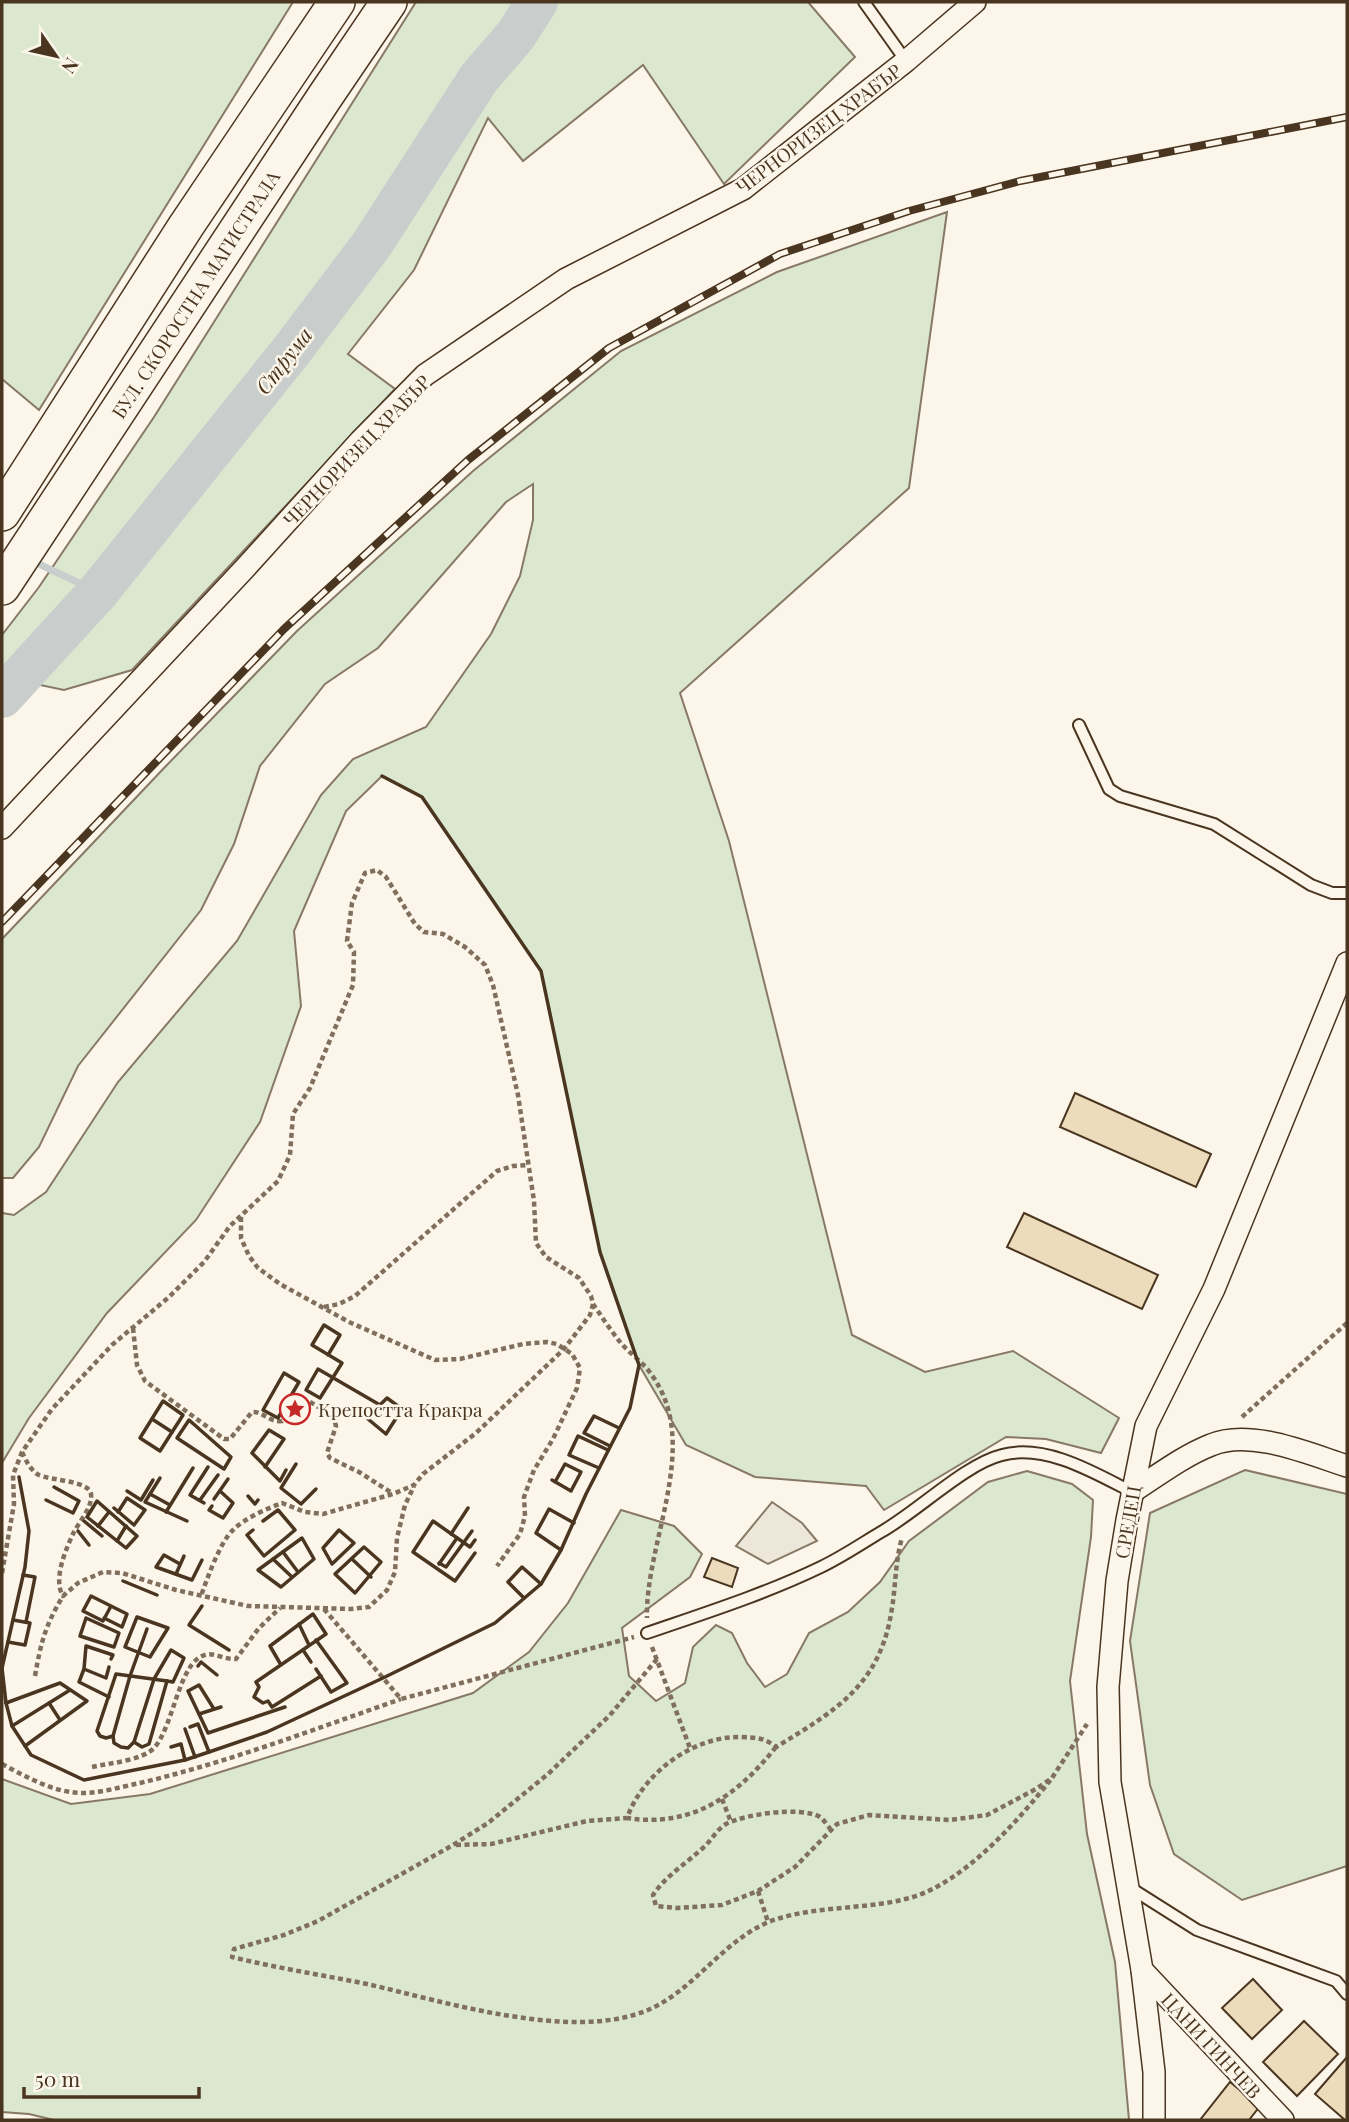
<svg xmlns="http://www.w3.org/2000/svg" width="1349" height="2122" viewBox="0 0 1349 2122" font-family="'Playfair Display',serif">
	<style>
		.green { fill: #dce7d0; stroke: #887966; stroke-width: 2 }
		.parking { fill: #ede7d9; stroke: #887966; stroke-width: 2 }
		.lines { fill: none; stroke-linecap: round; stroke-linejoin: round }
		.stream { stroke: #c9cecd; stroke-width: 7 }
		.river { stroke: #c9cecd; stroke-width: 42 }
		.building { fill: #ecdcbc; stroke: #4a3520; stroke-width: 2 }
		.service-casing { stroke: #4a3520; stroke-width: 14 }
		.minor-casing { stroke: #4a3520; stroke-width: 24 }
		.trunk-casing { stroke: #4a3520; stroke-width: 38 }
		.path { stroke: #7f6f5c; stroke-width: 4.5; stroke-dasharray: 5 3.5; stroke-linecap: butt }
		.service { stroke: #fbf6e9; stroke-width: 10 }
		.minor { stroke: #fbf6e9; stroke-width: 21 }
		.trunk { stroke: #fbf6e9; stroke-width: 35 }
		.rail-casing { stroke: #4a3520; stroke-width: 8 }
		.rail { stroke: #fbf6e9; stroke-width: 5; stroke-dasharray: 16; stroke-linecap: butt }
		.wall { stroke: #4a3520; stroke-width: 3.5 }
		.labels { text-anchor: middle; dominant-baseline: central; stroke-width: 5; stroke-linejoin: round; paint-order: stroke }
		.street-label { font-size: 19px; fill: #4a3520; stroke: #fbf6e9 }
		.poi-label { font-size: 19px; fill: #4a3520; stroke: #fbf6e9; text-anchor: start }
		.water-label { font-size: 21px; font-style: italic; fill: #4a3520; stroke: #fbf6e9 }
	</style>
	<rect width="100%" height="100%" fill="#fbf6e9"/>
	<g class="green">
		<path d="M2 2H293L39 410 2 379Z"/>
		<path d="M416 2H808L855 57 724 184 643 65 523 161 488 118 414 270 348 354 395 389 132 670 64 690 2 677V635L39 587 154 417Z"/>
		<path d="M947 212 909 488 680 693 729 841 852 1335 925 1372 1013 1351 1119 1418 1101 1453 1046 1439 1006 1437 884 1510 866 1486 755 1477 686 1445 639 1365 600 1252 541 971 422 797 382 776 346 811 294 931 301 1006 260 1122 196 1220 107 1313 29 1418 2 1463V1213L14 1215 46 1192 118 1082 237 941 321 795 353 759 426 727 491 634 520 576 533 520V484L506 502 378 648 325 684 260 766 234 844 201 910 78 1066 39 1147 13 1178H2V939L165 767 297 631 473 471 621 351 777 272Z"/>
		<path d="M1245 1470 1347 1494V1866L1242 1900 1174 1854 1150 1785 1130 1641 1150 1513Z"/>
		<path d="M1027 1471 1072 1484 1093 1500 1091 1537 1070 1681 1087 1834 1115 1962 1129 2120H54L29 2114 2 2112V1779L71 1804 150 1794 473 1693 529 1652 568 1603 621 1510 674 1526 702 1554 690 1577 622 1628 629 1676 656 1701 685 1683 693 1647 716 1625 732 1633 747 1663 765 1687 787 1674 809 1633 848 1612 880 1582 909 1541 988 1482Z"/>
	</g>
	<path class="parking" d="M772 1502 802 1523 817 1541 768 1564 736 1546Z"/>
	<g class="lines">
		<path class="stream" d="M41 565 98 592"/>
		<path class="river" d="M2 697 98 592 292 350 372 244 479 78 516 35 537 2"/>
	</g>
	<g class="building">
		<path d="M1075 1093 1211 1154 1196 1187 1060 1127Z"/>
		<path d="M1024 1213 1158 1275 1142 1309 1007 1247Z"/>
		<path d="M712 1558 738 1568 732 1587 704 1577Z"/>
		<path d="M1253 1979 1282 2010 1252 2039 1222 2008Z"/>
		<path d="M1304 2021 1338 2054 1297 2096 1263 2062Z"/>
		<path d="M1347 2057V2120H1345L1315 2094Z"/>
		<path d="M1230 2082 1260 2106 1249 2120H1200Z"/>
	</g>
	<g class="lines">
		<g class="service-casing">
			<g id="service">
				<path d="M864 2 906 61"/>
				<path d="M1079 725 1109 789 1120 796 1214 824 1311 885 1332 893H1347"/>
				<path d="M647 1633C705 1613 765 1594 821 1567 842 1557 861 1544 881 1532 917 1512 965 1464 1002 1455 1045 1443 1095 1473 1132 1492"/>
				<path d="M1129 1887 1197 1930 1336 1981 1347 1994"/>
			</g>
		</g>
		<g class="minor-casing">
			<g id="minor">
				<path d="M2 828 246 567 360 441 425 375 566 279 743 189 906 61 975 2"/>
				<path d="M1132 1492C1157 1476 1183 1456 1211 1445 1250 1428 1309 1454 1347 1466"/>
				<path d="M1142 1970 1283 2120"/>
				<path d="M1154 2120V2072L1142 1970 1110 1782 1108 1687 1117 1581 1127 1520 1146 1426 1214 1289 1347 963"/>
			</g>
		</g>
		<g class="trunk-casing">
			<g id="trunk">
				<path d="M2 513 186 226 337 2"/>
				<path d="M2 587 324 98 389 2"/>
			</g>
		</g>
		<g class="path">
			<path d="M241 1217V1238L249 1256 258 1268 280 1284 349 1322 435 1360 460 1359 523 1344 547 1342 557 1344 572 1354 580 1368 577 1388 553 1439 534 1470 524 1497 525 1516 520 1534 497 1566"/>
			<path d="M593 1304C602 1317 611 1331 621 1343 630 1354 643 1362 651 1374 703 1444 645 1541 647 1618"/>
			<path d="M324 1307 339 1304 355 1296 497 1171 513 1166 528 1165"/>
			<path d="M133 1328 137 1365 145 1381 224 1439H230L252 1412C263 1411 270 1423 282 1421L296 1403 307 1400 333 1416 336 1426 327 1453 330 1458 359 1472 392 1493"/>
			<path d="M1242 1417 1347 1323"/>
			<path d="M22 1452C26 1460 29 1468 37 1474 49 1481 89 1480 91 1494 93 1507 78 1523 73 1534 65 1551 53 1580 63 1596L78 1583 103 1572 122 1573 176 1590 248 1606 350 1609 369 1607 387 1590 395 1572 397 1538 405 1505 414 1486"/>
			<path d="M2 1573 14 1504 13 1475 22 1452 52 1409 112 1345 169 1297 204 1262 230 1226 278 1181 290 1155 293 1114 310 1088 353 985 354 952 347 941 352 903 365 873 377 870 386 877 415 924 424 932 443 934 465 947 485 965 493 985 518 1095 534 1201 536 1243 546 1257 579 1278 591 1296 593 1304 590 1315 564 1349 476 1433 423 1474 414 1485 393 1494 323 1514 305 1512 282 1503C266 1509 245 1518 233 1530 220 1542 207 1579 201 1596"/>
			<path d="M324 1609 401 1699 634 1637"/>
			<path d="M652 1647 690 1748"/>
			<path d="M657 1659 610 1715 548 1774 488 1823 453 1845 318 1921 284 1935 234 1949 232 1957C277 1968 322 1975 367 1984 446 2002 572 2042 648 2010 697 1989 726 1935 777 1919 821 1905 869 1910 913 1897 965 1881 1019 1820 1052 1778"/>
			<path d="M35 1676C41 1642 45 1626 63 1596"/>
			<path d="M776 1747C737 1796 692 1828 627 1818 643 1773 693 1736 741 1737 756 1738 764 1737 776 1747 837 1710 881 1684 892 1608 896 1584 895 1562 902 1538"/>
			<path d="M2 1764C23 1775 47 1789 71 1792 93 1796 119 1787 140 1783 229 1762 315 1729 401 1699"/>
			<path d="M92 1767C109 1763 141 1761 154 1748 174 1726 179 1661 205 1655 214 1652 225 1660 236 1659L259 1628 280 1608"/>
			<path d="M722 1799 731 1822"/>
			<path d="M831 1830C828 1826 824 1820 820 1817 801 1806 745 1814 726 1824 718 1829 713 1837 707 1844 689 1862 667 1874 653 1895L656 1906 677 1908 722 1905 758 1891 795 1867 837 1824 869 1815 950 1820 987 1815 1036 1789 1052 1778 1087 1724"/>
			<path d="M456 1845 491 1844 587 1821 627 1818"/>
			<path d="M758 1891 768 1922"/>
		</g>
		<use href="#service" class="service"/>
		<use href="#minor" class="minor"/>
		<use href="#trunk" class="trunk"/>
		<g class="rail-casing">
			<path id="rail" d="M2 922 284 629 468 460 609 348 780 254 909 211 1020 181 1347 117"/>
		</g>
		<use href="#rail" class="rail"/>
		<g class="wall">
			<path d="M328 1355 340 1335 324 1325 312 1345 342 1363 320 1398 306 1390 318 1369 380 1405 387 1398 402 1409 386 1434 368 1419 380 1405"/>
			<path d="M284 1373 299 1382 278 1418 263 1410Z"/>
			<path d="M163 1401 183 1415 160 1451 140 1438Z"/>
			<path d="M152 1419 172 1432"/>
			<path d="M189 1420 231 1457 224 1469 177 1438Z"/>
			<path d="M610 1446 584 1433 594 1416 619 1428"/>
			<path d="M296 1464 281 1488 301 1504 316 1489"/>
			<path d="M265 1467 284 1439 269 1430 252 1453 280 1481 286 1470"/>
			<path d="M599 1468 569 1455 578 1436 608 1450"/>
			<path d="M19 1477 29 1531 25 1567 2 1668 6 1703 12 1726 31 1755 84 1780 185 1760 209 1752 267 1732 383 1678 495 1623 541 1584 561 1550 586 1494 630 1408 639 1365 600 1252 541 971 422 797 382 776"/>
			<path d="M160 1478 145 1502 187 1521"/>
			<path d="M552 1480 571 1491 581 1472 565 1464 555 1482"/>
			<path d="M127 1491 141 1500 153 1480"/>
			<path d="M150 1494 170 1505"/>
			<path d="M248 1496 255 1504 258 1500"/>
			<path d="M214 1499 228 1479"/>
			<path d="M46 1500 73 1513 79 1501 54 1487"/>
			<path d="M200 1500 218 1475"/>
			<path d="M97 1501 137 1536 126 1548 87 1517Z"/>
			<path d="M204 1503 190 1495 208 1467"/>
			<path d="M212 1506 209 1510 223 1518 233 1503 220 1491"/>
			<path d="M114 1508 134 1525 145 1510 127 1498 118 1512"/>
			<path d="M166 1512 193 1468"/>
			<path d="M84 1521 102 1536"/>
			<path d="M98 1526 109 1512"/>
			<path d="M253 1530 247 1535 264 1556 295 1530 278 1510 263 1521"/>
			<path d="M339 1530 354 1543 332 1564 323 1548Z"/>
			<path d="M78 1531 89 1545"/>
			<path d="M451 1534 468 1508"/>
			<path d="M302 1538 314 1559 281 1587 258 1570Z"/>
			<path d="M475 1540 470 1547 433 1521 413 1552 455 1581 475 1553"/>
			<path d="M117 1541 126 1526"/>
			<path d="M364 1547 381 1562 355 1593 335 1574Z"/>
			<path d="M561 1550 536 1533 549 1509 574 1523"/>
			<path d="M283 1552 298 1572"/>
			<path d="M273 1559 292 1577"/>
			<path d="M352 1559 371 1577"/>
			<path d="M439 1563 446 1567 472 1531"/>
			<path d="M180 1564 164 1555 156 1567 192 1580 202 1560"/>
			<path d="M439 1564 457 1538"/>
			<path d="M176 1574 184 1556"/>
			<path d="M23 1575 35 1577 26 1622"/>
			<path d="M123 1581 157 1595"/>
			<path d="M524 1598 508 1582 522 1567 541 1584"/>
			<path d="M202 1606 189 1625 229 1650"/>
			<path d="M137 1617 168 1628 150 1657 125 1647Z"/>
			<path d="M86 1618 119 1633 114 1647 80 1636Z"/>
			<path d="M104 1618 122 1627 127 1614 91 1596 83 1611 103 1621 111 1606"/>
			<path d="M299 1624 309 1645"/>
			<path d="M8 1642 25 1645 30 1623 13 1620"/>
			<path d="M303 1650 311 1662"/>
			<path d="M281 1665 270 1646 313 1614 326 1634 256 1682 259 1687 254 1697 263 1703 268 1701 272 1707 321 1676"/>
			<path d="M198 1666 201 1662 217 1675"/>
			<path d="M109 1667 106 1678 84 1669 86 1646 113 1655 111 1659"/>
			<path d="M84 1669 79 1682 109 1697"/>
			<path d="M316 1669 331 1692 347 1683 316 1640"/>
			<path d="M116 1674 167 1681 149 1744 142 1747 134 1742 128 1748 121 1747 114 1743 113 1736 106 1738 100 1736 97 1731Z"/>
			<path d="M6 1703 60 1683 87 1701 25 1746"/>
			<path d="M49 1703 60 1720"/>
			<path d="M214 1709 199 1685 188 1691 208 1733 285 1707"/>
			<path d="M199 1714 221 1707"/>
			<path d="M12 1726 70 1690"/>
			<path d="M190 1727 198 1724 209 1752"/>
			<path d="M185 1729 195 1757"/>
			<path d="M113 1736 130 1676 147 1629"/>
			<path d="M134 1742 154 1679 171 1650 184 1658 173 1682 167 1681"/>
			<path d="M171 1747 181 1744 185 1760"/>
		</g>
	</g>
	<defs>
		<g id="sight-ring" transform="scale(1.575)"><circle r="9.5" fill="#fbf6e9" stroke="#c62828" stroke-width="1.5"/><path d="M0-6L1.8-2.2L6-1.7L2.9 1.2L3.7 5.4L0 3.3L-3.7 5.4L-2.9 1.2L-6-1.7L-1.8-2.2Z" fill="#c62828"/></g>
	</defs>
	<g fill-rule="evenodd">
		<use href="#sight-ring" x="295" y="1409"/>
	</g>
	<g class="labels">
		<g class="street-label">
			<text transform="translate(818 128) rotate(-37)">ЧЕРНОРИЗЕЦ ХРАБЪР</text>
			<text transform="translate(195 294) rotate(-57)">БУЛ. СКОРОСТНА МАГИСТРАЛА</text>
			<text transform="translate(356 450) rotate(-46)">ЧЕРНОРИЗЕЦ ХРАБЪР</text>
			<text transform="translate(1127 1522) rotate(-80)">СРЕДЕЦ</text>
			<text transform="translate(1212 2045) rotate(47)">ЦАНИ ГИНЧЕВ</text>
		</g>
		<g class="poi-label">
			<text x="318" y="1409">Крепостта Кракра</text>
		</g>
		<g class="water-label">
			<text transform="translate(283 360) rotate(-52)">Струма</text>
		</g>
	</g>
	<rect width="1349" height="2122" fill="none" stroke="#4a3520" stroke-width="7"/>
	<g transform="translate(56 56) rotate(124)" stroke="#fbf6e9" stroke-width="5" paint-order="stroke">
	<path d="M0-5L12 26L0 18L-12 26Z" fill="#4a3520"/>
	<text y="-10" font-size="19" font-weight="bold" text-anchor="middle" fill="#4a3520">N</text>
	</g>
	<path d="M24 2087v10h175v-10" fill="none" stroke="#4a3520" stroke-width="3.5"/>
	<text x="35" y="2087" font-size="21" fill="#4a3520" stroke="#fbf6e9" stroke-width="5" paint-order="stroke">50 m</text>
</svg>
